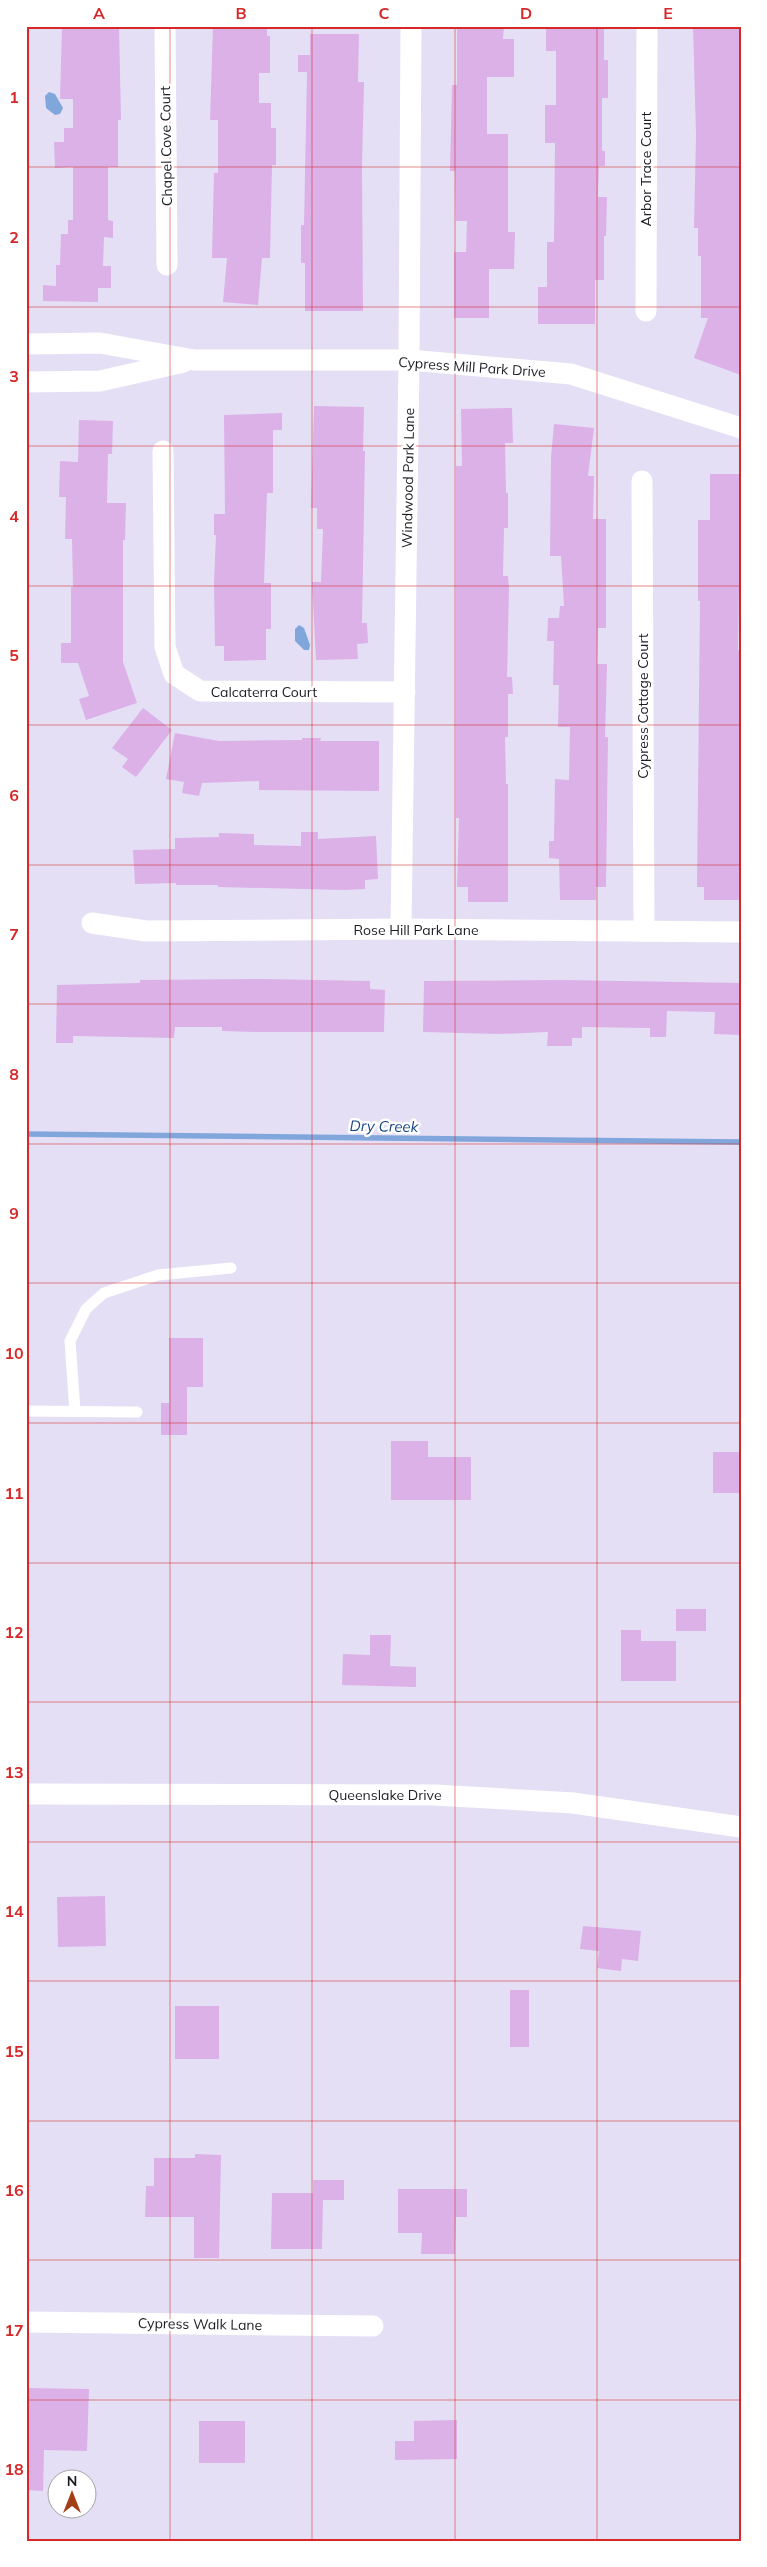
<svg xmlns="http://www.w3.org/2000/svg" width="767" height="2567" viewBox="0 0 767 2567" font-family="Mulish,sans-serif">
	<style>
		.water { fill: #80a6db }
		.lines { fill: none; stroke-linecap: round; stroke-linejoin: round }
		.stream { stroke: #80a6db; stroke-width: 5.5 }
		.building { fill: #dbb1e8 }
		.lane { stroke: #fff; stroke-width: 11 }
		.street { stroke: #fff; stroke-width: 21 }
		.grid { fill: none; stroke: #d62828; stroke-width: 1; stroke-opacity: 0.55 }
		.labels { text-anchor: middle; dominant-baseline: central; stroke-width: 5; stroke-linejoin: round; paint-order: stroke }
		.street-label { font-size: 14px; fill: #1e1c24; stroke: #fff }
		.water-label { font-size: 15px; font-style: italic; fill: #164685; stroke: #fff }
		.neatline { fill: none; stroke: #d62828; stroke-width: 2 }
		.grid-label { font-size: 16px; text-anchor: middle; font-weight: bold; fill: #d62828 }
	</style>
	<rect width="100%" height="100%" fill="#e5dff5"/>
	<g class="water">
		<path d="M49 92 55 94 63 108 60 114 55 115 46 108 45 96Z"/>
		<path d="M299 625 304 628 310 645 309 650H304L295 641V629Z"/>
	</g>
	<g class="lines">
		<path class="stream" d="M26 1134 741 1142"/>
	</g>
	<g class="building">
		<path d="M62 26H119L121 120H118V167H108V220L113 221V238L104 237 103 266H111V288H98V302L43 301V285L56 286V265H60L61 234H68V220H73V167L55 168 54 142H64V128H73V99H60Z"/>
		<path d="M213 26H267V36H270V73H259V103H271V128H276V165H272L270 258H262L258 305 223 302 227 258H212L214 173H218V120H210Z"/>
		<path d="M457 26H504L503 39H514V77H487V134H508V232H515L514 269H489V318H454V252H466L467 221H456L455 171H450L452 85H457Z"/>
		<path d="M546 26H604V60H608V98H602V151H605V166H599L598 197H607L606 236H604V280H595V324H538V287H547V242H554L555 143H545V105H556V51H546Z"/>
		<path d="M693 26H741V375L694 358 708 318H701V256H698V228H694L696 135Z"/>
		<path d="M310 34H359L358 82H364L362 165 363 311H305V263H301V225H304L307 72H298V55H310Z"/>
		<path d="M314 406 364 407 363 451H365L362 623H367L368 643 357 644 358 659 316 660 312 582H321L323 529H317V508H311Z"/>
		<path d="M512 408 513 443H505L506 493H508V528H504L503 576H508L509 588 507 677H512L513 694H508V737H505L506 784H508V902H468V887H457L459 818H456V466H462L461 409Z"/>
		<path d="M282 413V430H273V493H267L264 583H271V629H266V660L224 661V646H215L214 583 216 535H214V514H225L224 415Z"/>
		<path d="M79 420 113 421 112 454H108L107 503H126L125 540H123V662L137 703 86 720 79 699 89 696 78 663H61V643H71V587H73L72 539H65L66 497H59L60 461 78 462Z"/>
		<path d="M554 424 594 428 588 476H594L593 519H606V628H598L597 664H607L605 737H608L606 887H596V900H560L559 859 549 858V841H554L555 779 569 780 570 727H558L559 685H553L554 641H547L548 618H559L560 606H564L561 556H550L551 457Z"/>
		<path d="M710 474H741L738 650H741V900H704V887H697L700 601H698V520H710Z"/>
		<path d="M143 708 172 730 136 777 122 767 128 759 112 748Z"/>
		<path d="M175 733 219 741 302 740V738H321L320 741H379V791L259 790V781L202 783 199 796 182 793 184 782 166 779Z"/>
		<path d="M301 832H318V839L376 836 378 879 365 880V889L344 890 218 887V885H176V883L135 884 133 850 175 849V838L219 837V833L254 834V845L301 846Z"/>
		<path d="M264 979 370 981V989L385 990 384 1032H256L222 1031V1027H175L174 1038 73 1036V1043H56L57 985 140 983V980Z"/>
		<path d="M562 980 741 983V1035L714 1034 715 1012 667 1011 666 1037H650V1028L582 1027V1038H572V1046H547L548 1032 499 1034 423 1032 424 981Z"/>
		<path d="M169 1338H203V1387H187V1435H161V1403H169Z"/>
		<path d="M391 1441H428V1457H471V1500H391Z"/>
		<rect x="713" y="1452" width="28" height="41"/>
		<rect x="676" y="1609" width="30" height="22"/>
		<path d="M621 1630H641V1641H676V1681H621Z"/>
		<path d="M370 1635H391L390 1666 416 1667V1687L342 1685 343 1654 370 1655Z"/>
		<path d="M105 1896 106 1946 58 1947 57 1897Z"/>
		<path d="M583 1926 641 1931 638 1961 622 1959 621 1971 597 1968 599 1951 580 1949Z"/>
		<rect x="510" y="1990" width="19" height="57"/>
		<rect x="175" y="2006" width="44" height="53"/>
		<path d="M195 2154 221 2155 219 2258H194V2217H145L146 2186H154V2158H195Z"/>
		<path d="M313 2180H344V2200H323L322 2249H271L272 2193H313Z"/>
		<path d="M398 2189H467V2217H456L455 2254H421L422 2233H398Z"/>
		<path d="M26 2388 89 2389 87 2451 44 2450 43 2491 26 2490Z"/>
		<path d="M457 2420V2459L395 2460V2441H414V2421Z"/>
		<rect x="199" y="2421" width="46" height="42"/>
	</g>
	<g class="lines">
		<g class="lane">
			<path d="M26 1411 137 1412"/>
			<path d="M75 1411 70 1341 86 1309 104 1293 158 1275 231 1268"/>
		</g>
		<g class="street">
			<path d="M165 26 167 265"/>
			<path d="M646 311 647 26"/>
			<path d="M26 344 100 343 194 360H409L571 374 741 428"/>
			<path d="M26 382 100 381 184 362"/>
			<path d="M163 451 165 647 174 674 200 691 405 692"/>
			<path d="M642 481 644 931"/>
			<path d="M92 923 146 931 401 929 741 932"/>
			<path d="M401 929 409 360 411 26"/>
			<path d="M26 1794 435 1795 573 1803 741 1827"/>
			<path d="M26 2322 373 2326"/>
		</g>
	</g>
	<path class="grid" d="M170 26V2541M312 26V2541M455 26V2541M597 26V2541M26 167H741M26 307H741M26 446H741M26 586H741M26 725H741M26 865H741M26 1004H741M26 1144H741M26 1283H741M26 1423H741M26 1563H741M26 1702H741M26 1842H741M26 1981H741M26 2121H741M26 2260H741M26 2400H741"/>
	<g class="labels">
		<g class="street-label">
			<text transform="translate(166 146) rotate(-91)">Chapel Cove Court</text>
			<text transform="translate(646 169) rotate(-90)">Arbor Trace Court</text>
			<text transform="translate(472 367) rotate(4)">Cypress Mill Park Drive</text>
			<text transform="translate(408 478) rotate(-89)">Windwood Park Lane</text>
			<text x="264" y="692">Calcaterra Court</text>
			<text transform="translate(643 706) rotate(-90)">Cypress Cottage Court</text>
			<text x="416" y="930">Rose Hill Park Lane</text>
			<text x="385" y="1795">Queenslake Drive</text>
			<text transform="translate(200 2324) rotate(1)">Cypress Walk Lane</text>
		</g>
		<g class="water-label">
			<text transform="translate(384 1126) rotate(1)">Dry Creek</text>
		</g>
	</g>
	<rect width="767" height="2567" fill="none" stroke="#ffffff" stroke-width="55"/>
	<g transform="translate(72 2494)"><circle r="24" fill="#ffffff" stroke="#a5a4a7"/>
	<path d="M0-4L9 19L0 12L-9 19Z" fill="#a43e17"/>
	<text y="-8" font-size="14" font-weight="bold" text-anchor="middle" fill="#1e1c24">N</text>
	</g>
	<rect x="28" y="28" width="712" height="2512" class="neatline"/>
	<g class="grid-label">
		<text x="99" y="19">A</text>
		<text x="241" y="19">B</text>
		<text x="384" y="19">C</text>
		<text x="526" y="19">D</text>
		<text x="668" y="19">E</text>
		<text x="14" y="103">1</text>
		<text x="14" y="243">2</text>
		<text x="14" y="382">3</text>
		<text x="14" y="522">4</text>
		<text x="14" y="661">5</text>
		<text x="14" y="801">6</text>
		<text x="14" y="940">7</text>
		<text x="14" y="1080">8</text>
		<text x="14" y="1219">9</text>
		<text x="14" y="1359">10</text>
		<text x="14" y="1499">11</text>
		<text x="14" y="1638">12</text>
		<text x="14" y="1778">13</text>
		<text x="14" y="1917">14</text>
		<text x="14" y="2057">15</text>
		<text x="14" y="2196">16</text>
		<text x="14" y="2336">17</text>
		<text x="14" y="2475">18</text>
	</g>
</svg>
